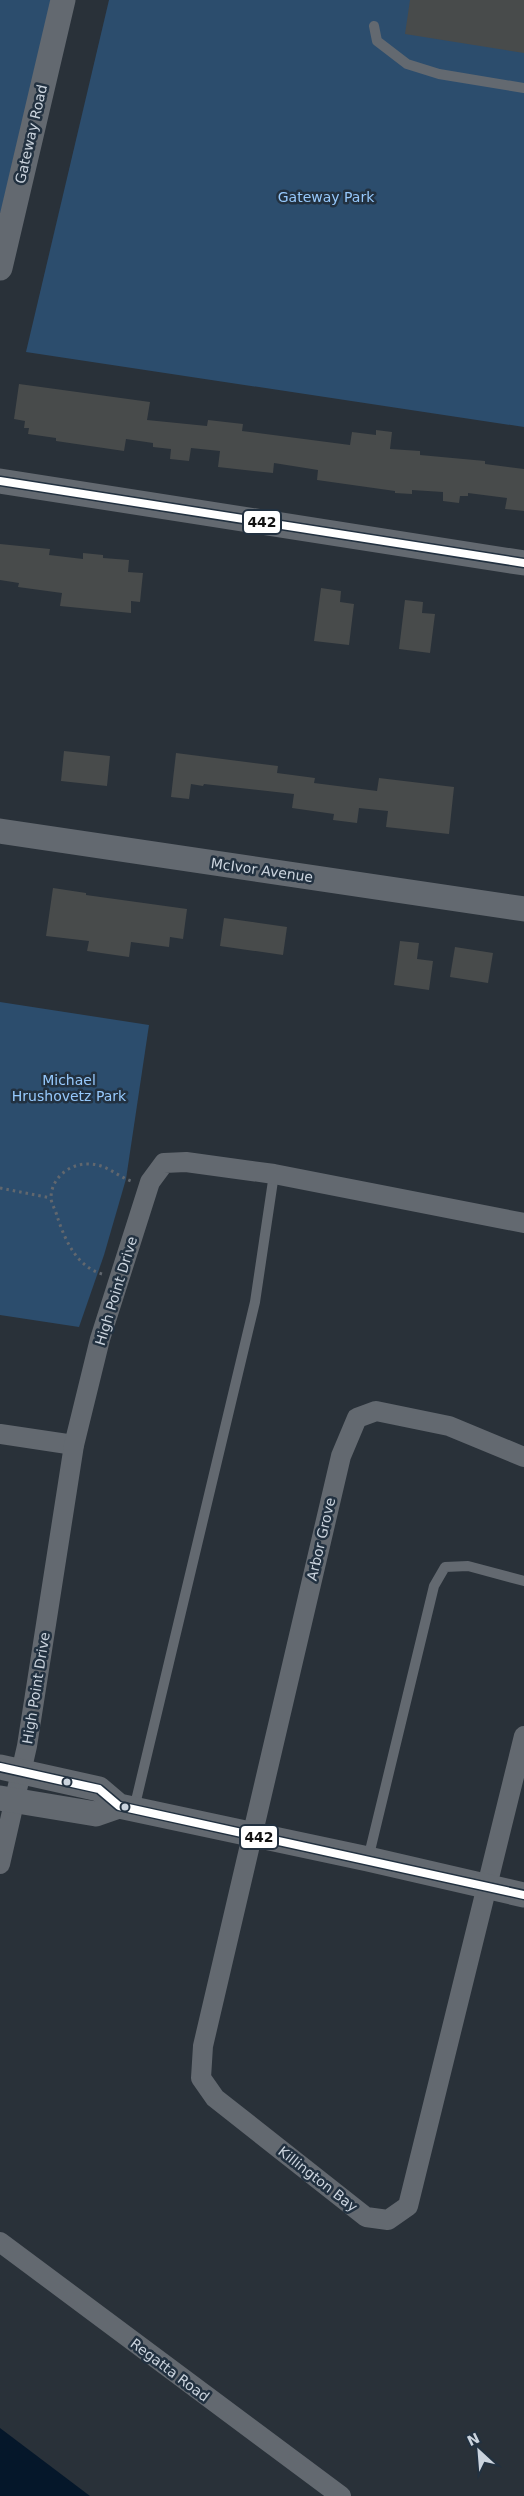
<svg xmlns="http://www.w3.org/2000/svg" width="524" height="2496" viewBox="0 0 524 2496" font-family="'DejaVu Sans',sans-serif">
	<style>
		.green { fill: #2c4d6d }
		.water { fill: #05172a }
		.building { fill: #484b4b }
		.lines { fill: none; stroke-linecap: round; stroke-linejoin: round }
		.path { stroke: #61676e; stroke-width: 3; stroke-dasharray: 2.5 4; stroke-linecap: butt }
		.service { stroke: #636970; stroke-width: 10 }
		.minor { stroke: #636970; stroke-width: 20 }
		.tertiary { stroke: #636970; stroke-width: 25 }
		.bus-1-casing { stroke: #223140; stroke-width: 11 }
		.bus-1 { stroke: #fff; stroke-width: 8 }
		.bus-dot { fill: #cbd4de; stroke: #223140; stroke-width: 2 }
		.labels { text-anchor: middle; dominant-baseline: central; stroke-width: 5; stroke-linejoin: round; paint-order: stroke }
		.street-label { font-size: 14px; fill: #cbd4de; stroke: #223140 }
		.park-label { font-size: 14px; fill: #97c9fc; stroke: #223140 }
		.line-badge { stroke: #223140; stroke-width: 2 }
		.pale-badge-label { font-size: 14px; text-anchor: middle; font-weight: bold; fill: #111 }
	</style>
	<rect width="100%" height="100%" fill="#293139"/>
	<g class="green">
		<path d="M0 0H51L0 216Z"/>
		<path d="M109 0H524V427L26 352Z"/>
		<path d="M0 1002 149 1025 126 1179 104 1255 79 1327 0 1315Z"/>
	</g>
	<path class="water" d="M0 2428 90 2496H0Z"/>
	<g class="building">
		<path d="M410 0H524V53L405 34Z"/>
		<path d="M19 384 150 402 147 420 207 426 208 420 243 424 242 431 350 445 352 432 376 435V430L392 432 390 449 420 451V455L485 461V464L524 469V511L505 509 507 498 468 493V496H460L459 503 443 501V492L412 490V494L395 493V491L317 480 318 470 274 463 273 473 218 467 220 451 191 448 189 461 170 459 171 449 153 447V443L126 439 124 451 56 441V438L28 434 29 428H24L25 421 14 419Z"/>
		<path d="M0 544 50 549 49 555 83 559V553L103 555V558L129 560 128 572 143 573 140 602 131 601V613L60 606 62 593 18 587 19 583 0 580Z"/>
		<path d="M321 588 341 591 340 602 354 604 349 645 314 641Z"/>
		<path d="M405 600 423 602 422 613 435 614 430 653 399 649Z"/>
		<path d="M64 751 110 756 107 786 61 781Z"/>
		<path d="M176 753 278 766 277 773 315 778 314 783 377 791 379 778 454 787 449 834 386 827 388 811 359 808 357 823 333 820 334 814 292 808 294 794 204 784 203 786 191 784 189 799 171 797Z"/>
		<path d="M53 888 86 893V895L187 909 183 939 170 937 169 947 131 942 129 957 87 951 89 941 46 936Z"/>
		<path d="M224 918 287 927 283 955 220 946Z"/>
		<path d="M400 941 419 943 417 959 433 961 429 990 394 985Z"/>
		<path d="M455 947 493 953 488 983 450 977Z"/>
	</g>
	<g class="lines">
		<g class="path">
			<path d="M0 1188 51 1198"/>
			<path d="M102 1274C76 1266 65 1240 57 1216 56 1211 51 1203 51 1198 51 1177 71 1163 89 1164 106 1164 117 1176 131 1181"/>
		</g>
		<g class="service">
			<path d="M374 26 377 41 407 64 439 74 524 88"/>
			<path d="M134 1809 255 1302 274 1174"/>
			<path d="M368 1859 434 1586 445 1567 468 1566 524 1581"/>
		</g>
		<g class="minor">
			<path d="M0 1434 74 1445"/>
			<path d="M524 1457 449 1426 376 1411 357 1418 341 1456 203 2046 201 2078 215 2098 366 2217 388 2220 408 2206 524 1736"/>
			<path d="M0 1864 27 1746 74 1445 100 1339 150 1182 164 1163 186 1162 274 1174 524 1223"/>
			<path d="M0 2242 341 2496"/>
		</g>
		<g class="tertiary">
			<path d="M0 268 63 0"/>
			<path d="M0 481 524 563"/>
			<path d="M0 831 524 909"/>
			<path d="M0 1767 99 1789 119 1806 368 1859 524 1895"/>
			<path d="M0 1798 96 1814 119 1806"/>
		</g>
		<g class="bus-1-casing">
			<g id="bus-1">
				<path d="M0 481 524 563"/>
				<path d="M0 1767 99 1789 119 1806 524 1895"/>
			</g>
		</g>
		<use href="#bus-1" class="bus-1"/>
	</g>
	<g class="bus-dot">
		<circle cx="67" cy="1782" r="4.5"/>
		<circle cx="125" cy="1807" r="4.5"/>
	</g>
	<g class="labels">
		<g class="street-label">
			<text transform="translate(31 134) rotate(-77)">Gateway Road</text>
			<text transform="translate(262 870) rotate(8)">McIvor Avenue</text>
			<text transform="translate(116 1291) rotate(-73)">High Point Drive</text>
			<text transform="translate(321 1539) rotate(-77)">Arbor Grove</text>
			<text transform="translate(36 1688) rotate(-81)">High Point Drive</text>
			<text transform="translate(318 2179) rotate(38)">Killington Bay</text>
			<text transform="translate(170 2370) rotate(37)">Regatta Road</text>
		</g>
		<g class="park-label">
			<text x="326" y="197">Gateway Park</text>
			<text x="69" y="1080">Michael<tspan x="69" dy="16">Hrushovetz Park</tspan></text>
		</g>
	</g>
	<g class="line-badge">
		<rect x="243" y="510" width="38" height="24" rx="5" fill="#fff"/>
		<rect x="240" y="1825" width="38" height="24" rx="5" fill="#fff"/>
	</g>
	<g class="pale-badge-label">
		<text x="262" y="527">442</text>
		<text x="259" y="1842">442</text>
	</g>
	<g transform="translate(479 2451) rotate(334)" stroke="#223140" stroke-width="4" paint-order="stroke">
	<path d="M0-4L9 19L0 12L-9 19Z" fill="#cbd4de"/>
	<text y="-8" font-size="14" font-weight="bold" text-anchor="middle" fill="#cbd4de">N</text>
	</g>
</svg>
